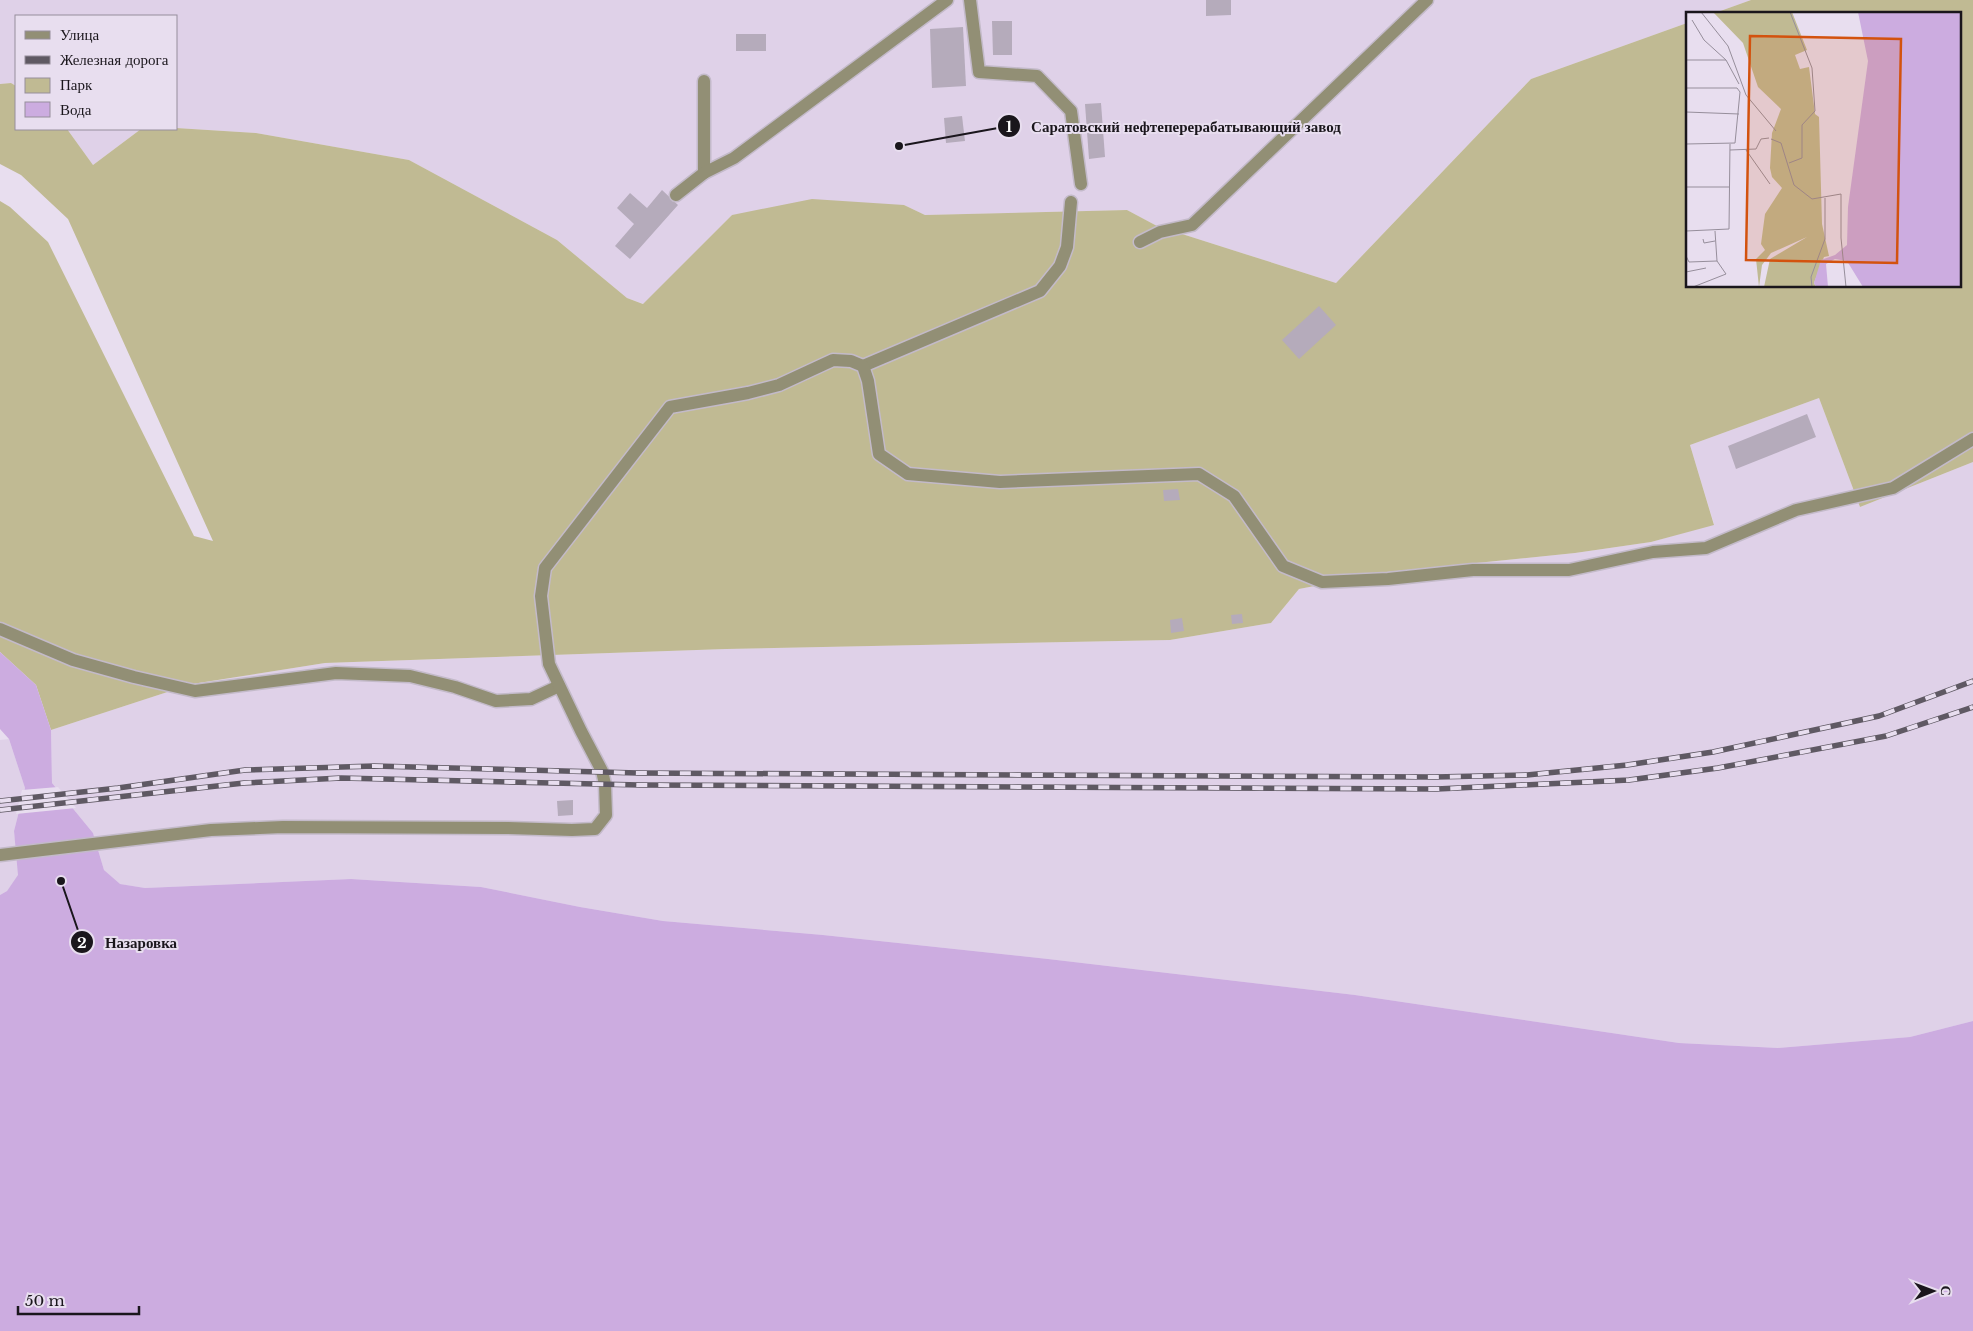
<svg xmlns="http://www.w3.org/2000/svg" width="1973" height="1331" viewBox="0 0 1973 1331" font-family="'Libre Baskerville',serif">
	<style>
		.built { fill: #dfd1e8 }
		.green { fill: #c0ba93 }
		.water { fill: #ccace0 }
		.pier { fill: #e8deef }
		.building { fill: #b5abbb }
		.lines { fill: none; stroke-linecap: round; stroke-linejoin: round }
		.minor-casing { stroke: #c3bac9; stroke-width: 15 }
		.minor { stroke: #928f75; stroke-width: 12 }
		.rail-casing { stroke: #5f5963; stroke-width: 5.5 }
		.rail { stroke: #e8deef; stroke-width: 4; stroke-dasharray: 11; stroke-linecap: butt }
		.inset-road { fill: none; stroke: #968e9b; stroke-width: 1 }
		.view { fill: #d3520e; fill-opacity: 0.15; stroke: #d3520e; stroke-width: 2.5 }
		.inset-edge { fill: none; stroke: #1a161c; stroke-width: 2.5 }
		.leader { fill: none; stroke: #1a161c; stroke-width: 2 }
		.callout-dot { fill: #1a161c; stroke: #e8deef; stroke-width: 2 }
		.mark-label { font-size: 15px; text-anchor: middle; font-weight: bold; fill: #fff }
		.callout-label { font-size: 15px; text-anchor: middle; font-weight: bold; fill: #1a161c; stroke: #e8deef; stroke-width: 4; stroke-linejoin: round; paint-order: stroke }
	</style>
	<rect width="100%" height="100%" fill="#e8deef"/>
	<g class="built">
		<path d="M0 0H1751L1712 14H1687V23L1531 79 1336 283 1157 226 1127 210 925 215 904 205 732 215 644 304 627 298 557 240 409 160 256 133 176 128V16H16V86L11 83 0 84Z"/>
		<path d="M67 129H141L93 165Z"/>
		<path d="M1819 398 1860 507 1973 462V1021L1910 1037 1778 1048 1679 1043 1355 995 1048 959 823 935 663 921 580 907 481 887 351 879 145 888 119 884 104 870 93 833 52 783 51 730 192 684 325 663 726 649 1170 640 1271 623 1299 589 1387 572 1575 553 1651 542 1714 524 1690 445Z"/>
		<path d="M9 739 25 788 14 831 19 875 7 891 0 895V740Z"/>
	</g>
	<path class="green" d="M1751 0H1973V462L1860 507 1819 398 1690 445 1714 525 1651 542 1575 553 1387 572 1299 589 1271 623 1170 640 726 649 325 663 192 684 51 730 36 685 0 652V201L10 207 48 242 194 536 213 541 68 219 21 175 0 164V84L11 83 16 86V129H67L93 165 141 129 176 128 256 133 409 160 557 240 627 298 643 304 732 215 812 199 904 205 925 215 1127 210 1157 226 1336 283 1531 79 1687 23V286H1959V14H1712Z"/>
	<path class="water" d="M0 652 36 685 51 730 52 783 93 833 104 870 120 884 145 888 351 879 481 887 580 907 663 921 823 935 1048 959 1355 995 1679 1043 1778 1048 1910 1037 1973 1021V1331H0V895L7 891 18 875 14 831 25 788 9 739 0 729Z"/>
	<path class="pier" d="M58 787 76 808 16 814 22 790Z"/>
	<g class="building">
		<path d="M1206 0H1231V15L1206 16Z"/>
		<path d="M992 21H1012V55H993Z"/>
		<path d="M963 27 966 86 932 88 930 29Z"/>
		<rect x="736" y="34" width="30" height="17"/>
		<path d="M1101 103 1105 157 1089 159 1085 104Z"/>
		<path d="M962 116 965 141 946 143 944 118Z"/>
		<path d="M662 190 678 205 630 259 615 246 634 224 617 208 630 193 647 208Z"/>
		<path d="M1319 306 1336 325 1299 359 1282 340Z"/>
		<path d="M1807 414 1816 437 1736 469 1728 446Z"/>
		<path d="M1178 489 1180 500 1164 501 1163 490Z"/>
		<path d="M1242 614 1243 623 1232 624 1231 615Z"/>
		<path d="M1182 618 1184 631 1171 633 1170 620Z"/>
		<path d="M573 800V815L558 816 557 801Z"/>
	</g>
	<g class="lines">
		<g class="minor-casing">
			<g id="minor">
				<path d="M970 0 979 72 1037 76 1071 111 1081 184"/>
				<path d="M704 173V81"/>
				<path d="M676 195 704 173 734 158 947 0"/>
				<path d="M1140 242 1160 232 1192 225 1427 0"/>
				<path d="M863 366 1040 291 1060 266 1067 247 1071 202"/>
				<path d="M0 629 73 660 134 677 195 691 336 673 410 676 455 687 496 701 531 699 559 686"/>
				<path d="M0 855 211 830 283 827 508 828 572 830 595 829 606 815 605 784 602 771 581 731 549 664 541 596 545 568 670 407 748 393 779 385 833 360 851 361 863 366 868 381 879 454 908 474 1000 482 1199 474 1234 496 1283 566 1322 582 1388 579 1473 570H1569L1653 552 1706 548 1796 510 1893 488 1973 439"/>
			</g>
		</g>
		<use href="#minor" class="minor"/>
		<g class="rail-casing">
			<g id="rail">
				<path d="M0 801 118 788 245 770 374 766 638 773 1435 777 1527 775 1627 765 1713 752 1879 716 1973 681"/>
				<path d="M0 810 244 783 341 778 640 785 1437 789 1629 780 1718 768 1886 736 1973 707"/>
			</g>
		</g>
		<use href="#rail" class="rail"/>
	</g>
	<g transform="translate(1686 12)">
		<rect width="275" height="275" fill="#e8deef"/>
		<path d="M27 0H106L121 38 109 43 114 57 123 55 129 102 133 105 136 212 143 244 138 245 128 271 130 275H78L84 247 121 225 85 241 76 253 73 275 70 247 79 238 75 232 79 202 96 176 86 165 84 156 86 121 95 97 72 75 57 31Z" fill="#c0ba93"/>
		<path d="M172 0H275V275H177L161 249 149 247 140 252 142 275H130L128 271 135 248 149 243 161 233 162 195 182 49Z" fill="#ccace0"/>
		<path class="inset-road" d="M15 0 42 34 60 83 90 119M0 48H40L18 28 6 8M40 48 53 72M0 76H51L54 80 49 131 0 132M0 100 53 102M85 127 95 131 108 173 126 187 155 182V226L160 275M44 138 70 137 75 127 83 126M60 138 84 172M103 151 116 146V113L129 99 126 56 104 0M0 175H44M0 219 43 217 44 132M17 227 18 231 29 229M0 244 3 250 31 249M0 260 20 256M7 275 40 262 31 249 29 219M126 275 125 265 139 227V186"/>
		<path class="view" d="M64 24 215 27 211 251 60 248Z"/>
		<rect width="275" height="275" class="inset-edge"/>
	</g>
	<path class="leader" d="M899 146L1009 126M61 881L82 942"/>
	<g class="callout-dot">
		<circle cx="899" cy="146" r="5"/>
		<circle cx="61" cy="881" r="5"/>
		<circle cx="1009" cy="126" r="12"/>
		<circle cx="82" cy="942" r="12"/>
	</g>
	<g class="mark-label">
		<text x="1009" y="132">1</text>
		<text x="82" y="948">2</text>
	</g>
	<g class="callout-label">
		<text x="1186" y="132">Саратовский нефтеперерабатывающий завод</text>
		<text x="141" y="948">Назаровка</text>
	</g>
	<rect x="15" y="15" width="162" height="115" fill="#e8deef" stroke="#968e9b"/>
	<rect x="25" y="31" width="25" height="8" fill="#928f75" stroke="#968e9b"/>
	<text x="60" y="40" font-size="15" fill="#1a161c">Улица</text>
	<rect x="25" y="56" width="25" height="8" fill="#5f5963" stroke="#968e9b"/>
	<text x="60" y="65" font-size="15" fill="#1a161c">Железная дорога</text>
	<rect x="25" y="78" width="25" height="15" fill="#c0ba93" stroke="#968e9b"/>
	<text x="60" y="90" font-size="15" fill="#1a161c">Парк</text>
	<rect x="25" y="102" width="25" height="15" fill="#ccace0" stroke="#968e9b"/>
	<text x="60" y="115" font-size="15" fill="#1a161c">Вода</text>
	<g transform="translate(1933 1291) rotate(89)" stroke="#e8deef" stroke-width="4" paint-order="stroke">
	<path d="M0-4L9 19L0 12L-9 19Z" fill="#1a161c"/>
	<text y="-8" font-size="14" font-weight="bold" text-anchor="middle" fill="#1a161c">С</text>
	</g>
	<path d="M18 1306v8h121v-8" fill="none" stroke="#1a161c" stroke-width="2.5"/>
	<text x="25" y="1306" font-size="15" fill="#1a161c" stroke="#e8deef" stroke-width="4" paint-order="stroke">50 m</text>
</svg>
